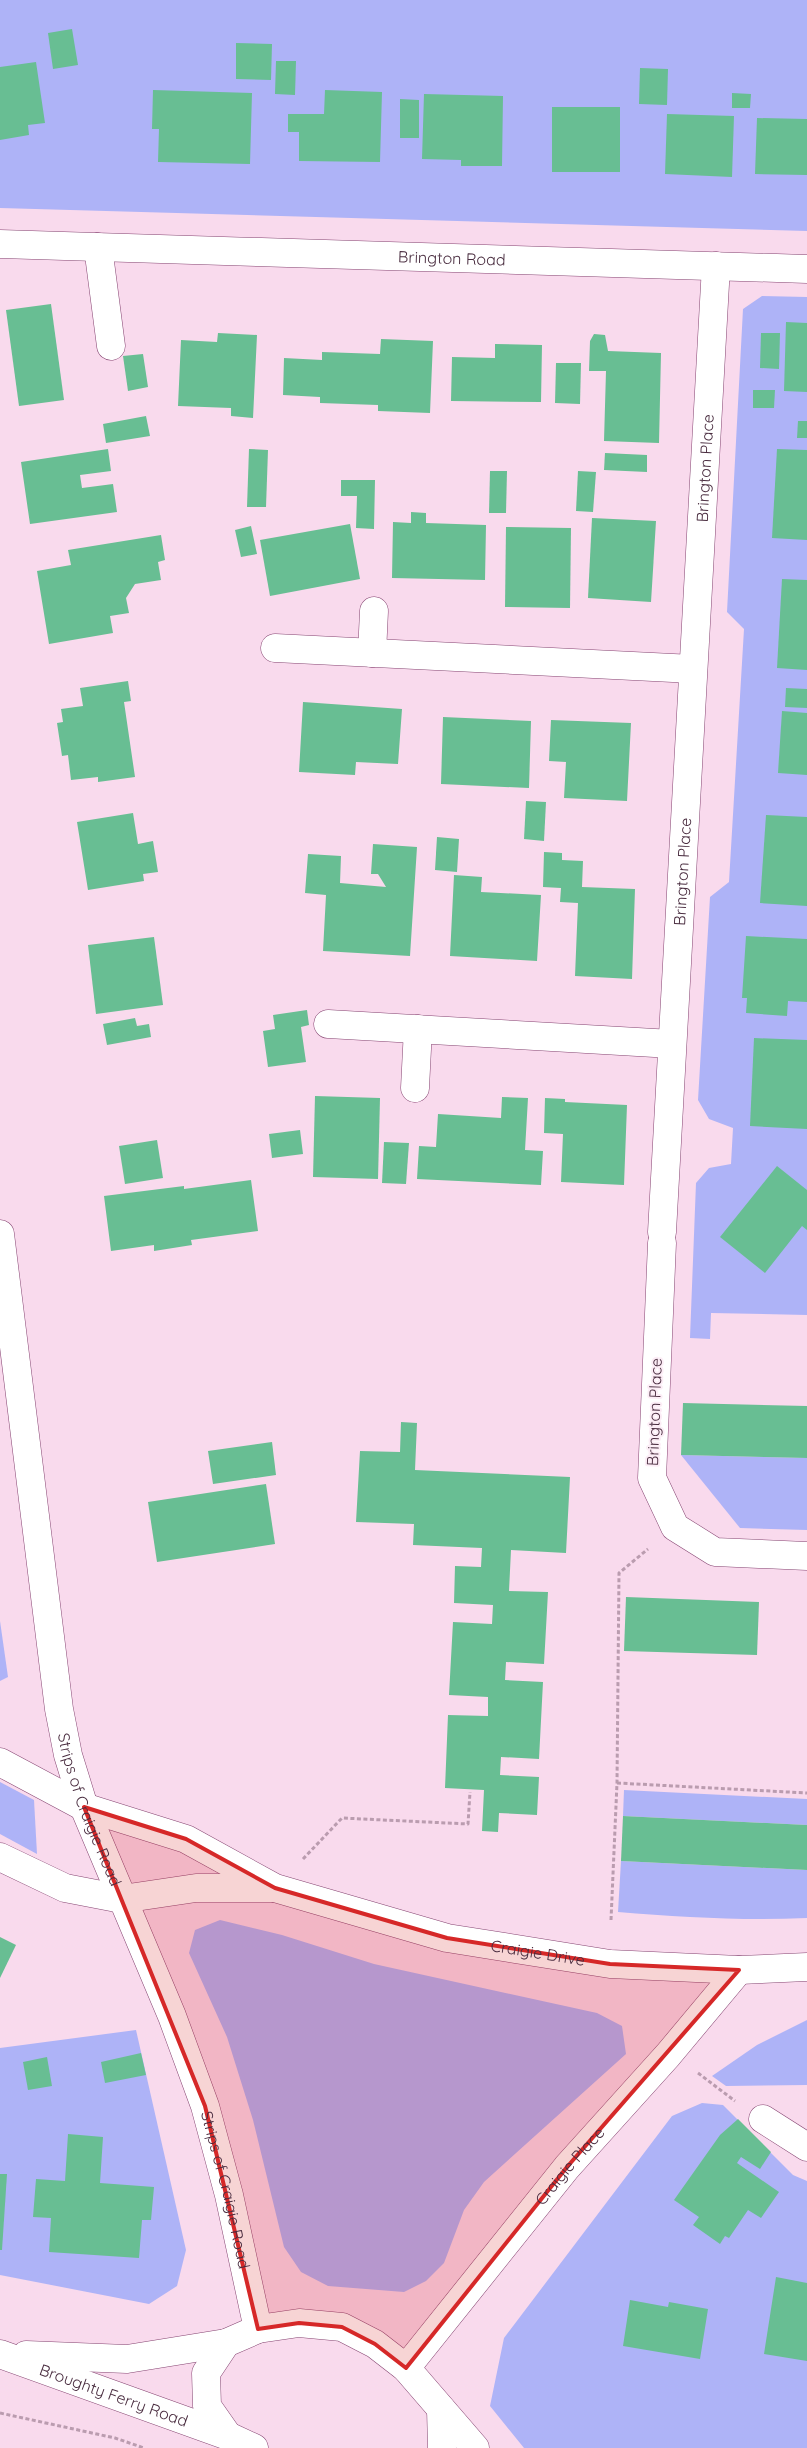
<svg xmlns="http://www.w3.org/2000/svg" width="807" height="2448" viewBox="0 0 807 2448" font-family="Quicksand,sans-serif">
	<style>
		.green { fill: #aeb3f7 }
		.building { fill: #68be93 }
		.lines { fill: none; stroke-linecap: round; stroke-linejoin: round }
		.street-casing { stroke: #864572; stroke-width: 29 }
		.secondary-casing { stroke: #864572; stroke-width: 29 }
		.primary-casing { stroke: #864572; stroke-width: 29 }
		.path { stroke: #ba9caf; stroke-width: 3; stroke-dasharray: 4 2.5; stroke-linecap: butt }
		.street { stroke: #fff; stroke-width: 28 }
		.secondary { stroke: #fff; stroke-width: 28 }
		.primary { stroke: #fff; stroke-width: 28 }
		.marked { fill: #d62828; fill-opacity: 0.2; stroke: #d62828; stroke-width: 4; stroke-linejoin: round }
		.labels { text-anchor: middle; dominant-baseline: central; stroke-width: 4; stroke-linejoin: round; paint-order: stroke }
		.street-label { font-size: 16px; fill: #492c3f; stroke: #fcedf6 }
	</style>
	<rect width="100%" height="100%" fill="#f9daed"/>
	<g class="green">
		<path d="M0 0H807V231L0 208Z"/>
		<path d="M762 296 807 297V1315L711 1313 710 1339 690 1338 696 1183 709 1168 731 1164 733 1128 709 1119 698 1100 710 897 729 882 744 629 727 612 743 309Z"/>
		<path d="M681 1455 807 1458V1530L740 1528Z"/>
		<path d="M0 1621 8 1677 0 1681Z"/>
		<path d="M0 1782 34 1800 37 1854 0 1834Z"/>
		<path d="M624 1790 807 1799V1825L623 1816Z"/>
		<path d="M621 1861 807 1870V1918C744 1921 681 1917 618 1912Z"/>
		<path d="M220 1920 282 1935 374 1964 597 2013 622 2026 626 2054 484 2182 464 2210 444 2263 426 2281 404 2292 328 2286 301 2272 284 2247 253 2120 227 2037 189 1953 195 1930Z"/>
		<path d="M807 2020V2085L726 2086 712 2076 757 2045Z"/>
		<path d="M136 2030 186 2250 177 2286 149 2304 0 2275V2048Z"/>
		<path d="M702 2103 723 2105 793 2175 807 2181V2448H524L490 2406 504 2338 672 2116Z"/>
	</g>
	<g class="building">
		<path d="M72 29 78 65 53 69 48 33Z"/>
		<path d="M236 43 272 44 271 80 236 79Z"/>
		<path d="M276 61H296L295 95 275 94Z"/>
		<path d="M36 62 45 123 28 125 29 135 0 140V67Z"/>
		<path d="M640 68 668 69 667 105 639 104Z"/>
		<path d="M153 90 252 93 250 164 158 162 159 129H152Z"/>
		<path d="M325 90 382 92 380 162 299 161V132H288V114H324Z"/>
		<path d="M732 93 751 94 750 108H732Z"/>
		<path d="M424 94 503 96 502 166H461V160L422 159Z"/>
		<path d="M400 99 419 100V138H400Z"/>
		<rect x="552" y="107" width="68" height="65"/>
		<path d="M667 114 734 116 732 177 665 174Z"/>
		<path d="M757 118 807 119V175L755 174Z"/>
		<path d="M51 304 64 400 19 406 6 310Z"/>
		<path d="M786 322 807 323V392L784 391Z"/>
		<path d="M218 333 257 335 253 418 231 416V408L178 406 181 340 217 342Z"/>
		<path d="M761 333H780L779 369 760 368Z"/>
		<path d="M594 334 605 335 608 351 661 353 659 443 604 441 606 371H589L590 341Z"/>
		<path d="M381 339 433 341 430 413 378 411V405L320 403V397L283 395 284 358 322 360V352L380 354Z"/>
		<path d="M495 344 542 345 541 402 451 401 452 357 495 358Z"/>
		<path d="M143 354 148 387 128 391 123 356Z"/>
		<path d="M556 363H581L580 404 555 403Z"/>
		<path d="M753 390H775L774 408H753Z"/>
		<path d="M146 416 150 436 106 443 103 424Z"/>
		<path d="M798 421H807V438H797Z"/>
		<path d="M108 449 111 471 80 475 82 488 113 484 117 512 30 524 21 462Z"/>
		<path d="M249 449 268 450 266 507H247Z"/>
		<path d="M777 449 807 450V540L772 538Z"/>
		<path d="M605 453 647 455V472L604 470Z"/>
		<path d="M490 471H507L506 513H489Z"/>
		<path d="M578 471 596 472 593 512 576 511Z"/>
		<path d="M341 480H375L374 529 356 528 357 496H341Z"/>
		<path d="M411 512 426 513V523L486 525 485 580 392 578 393 522 411 523Z"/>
		<path d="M592 518 656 521 651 602 588 598Z"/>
		<path d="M350 524 360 579 270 596 260 540Z"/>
		<path d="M251 526 257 554 241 557 235 530Z"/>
		<path d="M506 527 571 528 570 608 505 607Z"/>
		<path d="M161 535 165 560 158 562 161 580 135 584 126 598 129 613 110 616 113 633 49 644 37 571 71 565 68 550Z"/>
		<path d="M782 579 807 580V670L777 668Z"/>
		<path d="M128 681 131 701 124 702 135 777 98 782V777L71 780 68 755 62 756 57 723 63 722 61 709 83 706 80 688Z"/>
		<path d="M786 688 807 689V708L785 707Z"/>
		<path d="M303 702 402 709 398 764 356 762 355 775 299 772Z"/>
		<path d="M782 711 807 713V775L778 773Z"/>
		<path d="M443 717 531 721 529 788 441 784Z"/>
		<path d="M551 720 631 723 627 801 564 798 566 762 549 761Z"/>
		<path d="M526 801 546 802 544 841 524 839Z"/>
		<path d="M133 813 138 844 153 841 158 872 143 874 144 881 88 890 77 822Z"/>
		<path d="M766 815 807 817V906L760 903Z"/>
		<path d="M437 837 459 839 457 872 435 870Z"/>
		<path d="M373 844 417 847 410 956 323 951 326 895 305 893 308 854 341 856 340 883 386 887 378 874H371Z"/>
		<path d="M544 852 562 853V860L583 861 582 887 635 889 632 979 575 976 578 903 560 902 561 888 543 887Z"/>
		<path d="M454 875 482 877 481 892 541 895 537 961 450 956Z"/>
		<path d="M746 936 807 939V1002L788 1001 787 1016 746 1013 747 998H742Z"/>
		<path d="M154 937 163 1005 96 1014 88 945Z"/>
		<path d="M307 1010 309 1025 301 1027 306 1062 268 1067 263 1031 275 1029 273 1015Z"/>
		<path d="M135 1018 137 1026 149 1024 151 1037 107 1045 103 1024Z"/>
		<path d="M754 1038 807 1040V1129L750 1126Z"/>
		<path d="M315 1096 380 1098 378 1179 313 1177Z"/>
		<path d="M502 1097 528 1098 525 1150 543 1151 541 1185 417 1179 419 1146 436 1147 438 1114 501 1118Z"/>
		<path d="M545 1098 565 1099V1102L627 1105 624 1185 561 1182 563 1134 544 1133Z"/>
		<path d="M300 1130 303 1154 272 1158 269 1134Z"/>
		<path d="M157 1140 163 1178 125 1184 119 1146Z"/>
		<path d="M384 1142 409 1143 406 1184 382 1183Z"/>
		<path d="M777 1166 807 1190V1230L802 1226 765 1273 720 1237Z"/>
		<path d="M251 1180 258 1231 191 1240 192 1245 154 1251V1245L111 1251 104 1196 184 1186V1189Z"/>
		<path d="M683 1403 807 1406V1458L681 1455Z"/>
		<path d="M401 1422 417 1423 415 1470 570 1477 566 1553 511 1550 509 1591 548 1592 544 1664 506 1662 505 1680 543 1682 539 1759 501 1757 500 1775 539 1777 537 1815 499 1813 498 1832 482 1831 484 1790 445 1788 448 1715 488 1716V1697L449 1695 453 1622 492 1624 493 1605 454 1603 455 1566 481 1567 482 1548 413 1545 414 1524 356 1522 360 1451 400 1452Z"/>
		<path d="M272 1442 276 1475 213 1484 208 1451Z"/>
		<path d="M266 1484 275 1544 157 1562 148 1502Z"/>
		<path d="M626 1597 759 1602 757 1655 624 1651Z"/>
		<path d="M623 1816 807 1825V1870L621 1861Z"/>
		<path d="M0 1937 16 1945 0 1978Z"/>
		<path d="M141 2053 146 2075 105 2083 101 2062Z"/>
		<path d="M47 2057 52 2086 28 2090 23 2062Z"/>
		<path d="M738 2119 771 2152 760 2169 741 2157 737 2163 779 2192 761 2218 748 2210 729 2238 725 2236 720 2244 693 2225 699 2217 674 2200 720 2135Z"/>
		<path d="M68 2134 103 2137 100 2183 154 2187 151 2220H142L139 2258 49 2252 51 2218 33 2217 36 2179 65 2181Z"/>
		<path d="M0 2174H7L2 2250H0Z"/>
		<path d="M776 2277 807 2283V2361L764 2354Z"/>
		<path d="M630 2300 668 2307 669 2302 708 2309 700 2359 623 2346Z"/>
	</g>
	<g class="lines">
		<g class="street-casing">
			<g id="street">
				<path id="s1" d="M0 244 807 269"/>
				<path d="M98 247 111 346"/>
				<path d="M275 648 693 669"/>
				<path d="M372 653 374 611"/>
				<path d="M328 1024 672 1044"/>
				<path d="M415 1088 418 1029"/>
				<path id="s2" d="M662 1232 716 266"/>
				<path d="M662 1243 652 1478 675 1527 715 1552 807 1556"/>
				<path d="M763 2119 807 2147"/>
			</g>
		</g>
		<g class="secondary-casing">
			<g id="secondary">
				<path id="s3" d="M0 1234 59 1709 68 1755 84 1807 172 2016 205 2106 229 2195 258 2329"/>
				<path id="s4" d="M0 1762 84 1807 186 1839 275 1888 447 1938 610 1964 739 1970 807 1967"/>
				<path d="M0 1857 65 1888 122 1899 196 1888H272"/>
				<path id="s5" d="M406 2368 567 2167 668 2055 739 1970"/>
			</g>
		</g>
		<g class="primary-casing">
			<g id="primary">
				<path id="s6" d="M0 2354 228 2436"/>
				<path d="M26 2355 127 2359 226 2343"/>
				<path d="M441 2409 442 2448"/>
				<path d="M254 2448 228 2436 207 2406 206 2373 226 2343 258 2329 299 2323 342 2327 375 2344 406 2368 475 2448"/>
			</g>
		</g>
		<g class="path">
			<path d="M617 1783 807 1793"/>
			<path d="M303 1859 342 1818 468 1824 470 1792"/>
			<path d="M611 1920 617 1783 619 1573 648 1549"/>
			<path d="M698 2073 735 2101"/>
			<path d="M0 2413 115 2438 144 2448"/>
		</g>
		<use href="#street" class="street"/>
		<use href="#secondary" class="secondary"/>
		<use href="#primary" class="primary"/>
	</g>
	<path class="marked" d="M84 1807 186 1839 275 1888 447 1938 610 1964 739 1970 567 2167 406 2368 375 2344 342 2327 299 2323 258 2329 205 2106Z"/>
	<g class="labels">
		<g class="street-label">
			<text stroke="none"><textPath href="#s1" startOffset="452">Brington Road</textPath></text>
			<text stroke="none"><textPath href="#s2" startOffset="765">Brington Place</textPath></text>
			<text stroke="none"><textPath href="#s2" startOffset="361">Brington Place</textPath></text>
			<text transform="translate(654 1412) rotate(-88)">Brington Place</text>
			<text stroke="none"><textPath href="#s3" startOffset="584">Strips of Craigie Road</textPath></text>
			<text stroke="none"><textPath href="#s4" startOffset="575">Craigie Drive</textPath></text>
			<text stroke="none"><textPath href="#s5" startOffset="260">Craigie Place</textPath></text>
			<text stroke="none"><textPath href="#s3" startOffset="989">Strips of Craigie Road</textPath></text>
			<text stroke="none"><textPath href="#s6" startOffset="121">Broughty Ferry Road</textPath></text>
		</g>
	</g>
</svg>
